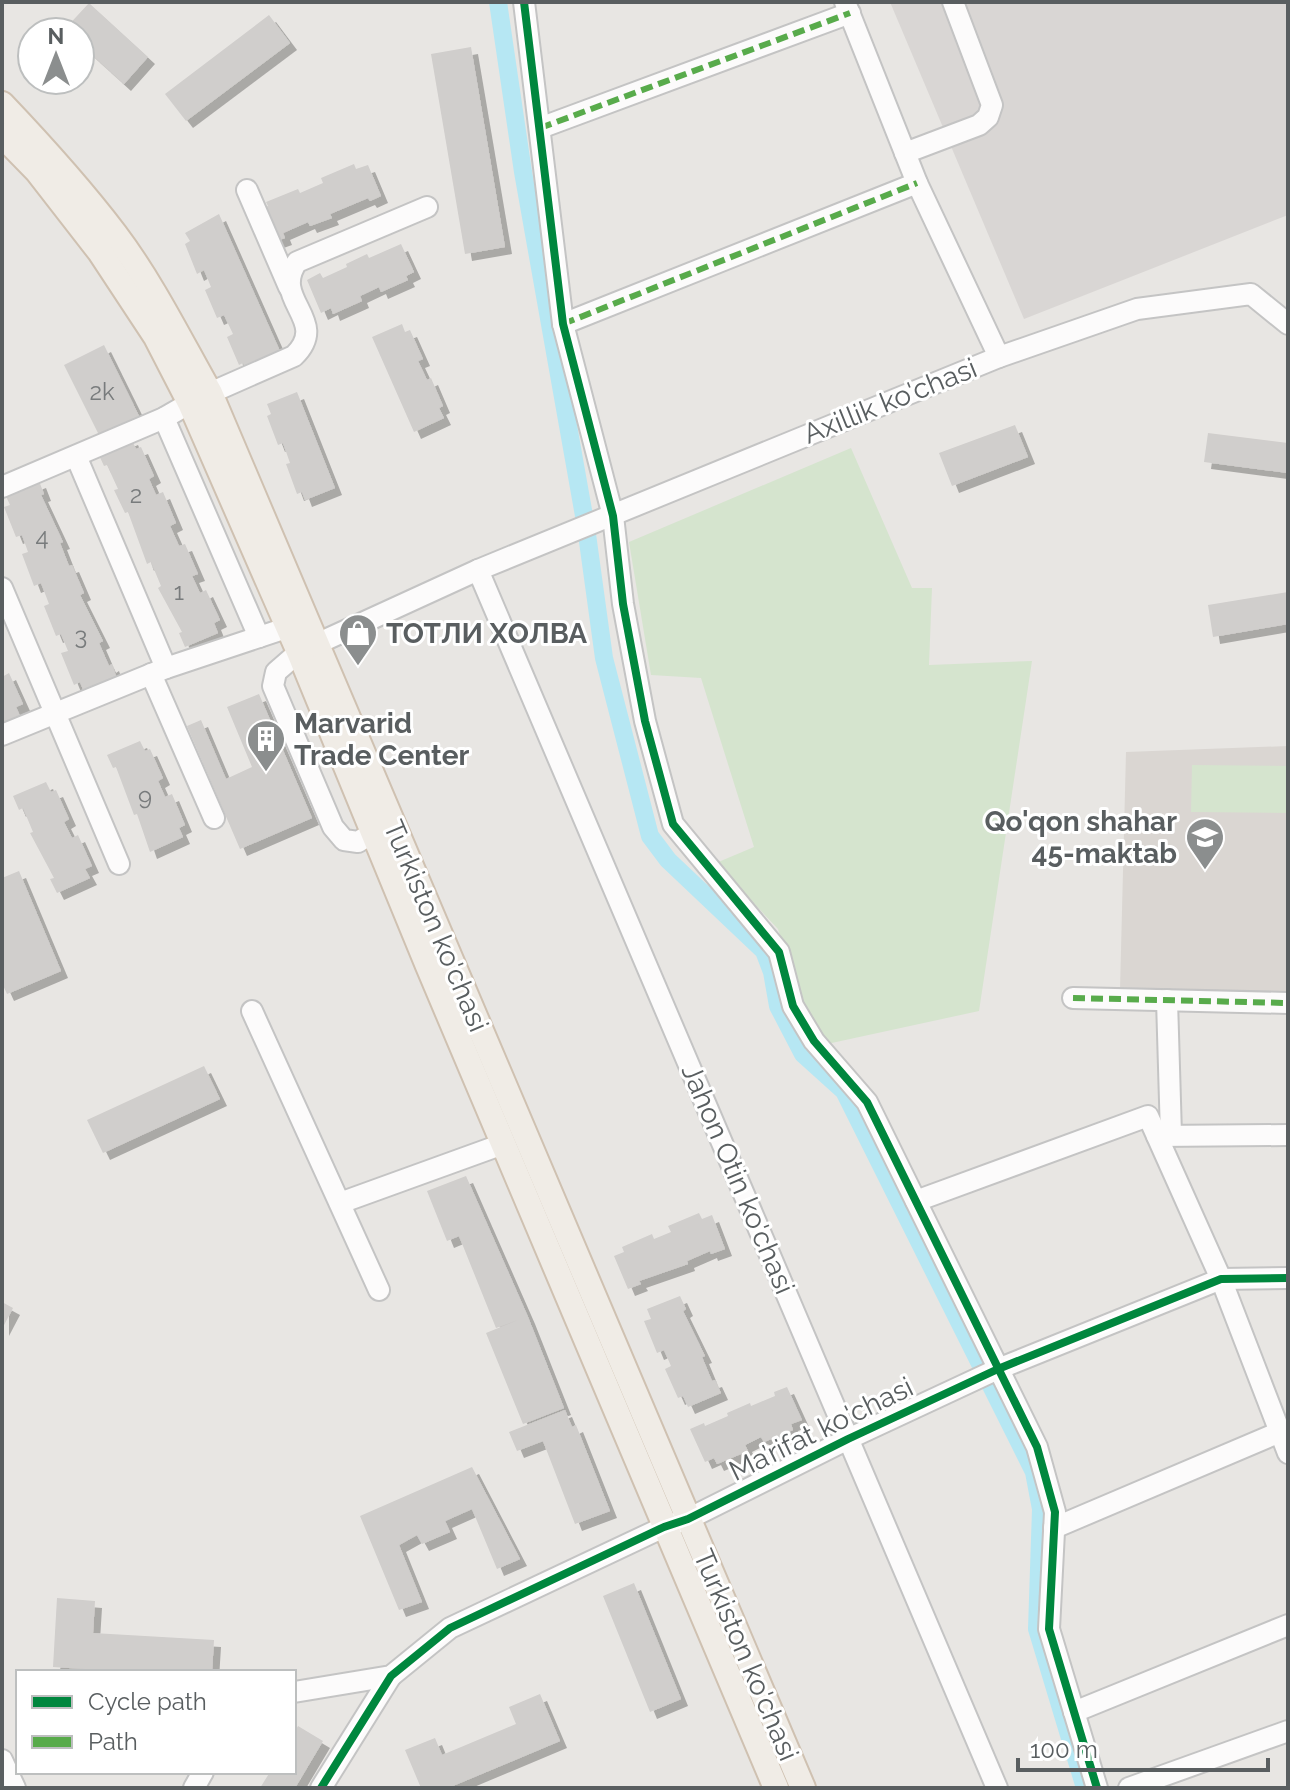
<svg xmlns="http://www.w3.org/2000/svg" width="1290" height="1790" viewBox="0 0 1290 1790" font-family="Raleway,sans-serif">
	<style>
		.industrial { fill: #d9d6d4 }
		.education { fill: #dad6d2 }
		.green { fill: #d5e4ce }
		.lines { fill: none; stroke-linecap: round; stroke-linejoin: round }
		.canal { stroke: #b6e7f3; stroke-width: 18 }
		.building { fill: #d0cecc; filter: url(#shadow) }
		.minor-casing { stroke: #c4c4c4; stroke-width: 24 }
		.major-casing { stroke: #cfc1b1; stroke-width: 28 }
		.minor { stroke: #fcfbfb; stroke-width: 20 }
		.major { stroke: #f0ece6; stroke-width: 24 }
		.quiet { stroke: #58ab4b; stroke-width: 6; stroke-dasharray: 12 6; stroke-linecap: butt }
		.cycleway-casing { stroke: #fff; stroke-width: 13 }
		.cycleway { stroke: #00873e; stroke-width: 8 }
		.labels { text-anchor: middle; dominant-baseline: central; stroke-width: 6; stroke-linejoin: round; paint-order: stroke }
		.number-label { font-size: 24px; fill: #787b7c }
		.street-label { font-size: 28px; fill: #595e60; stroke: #fff }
		.poi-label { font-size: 28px; font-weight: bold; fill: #595e60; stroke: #fff; text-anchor: start }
	</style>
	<defs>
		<filter id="shadow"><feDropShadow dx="7" dy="7" stdDeviation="0" flood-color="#0004"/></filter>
	</defs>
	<rect width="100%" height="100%" fill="#e8e6e3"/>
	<path class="industrial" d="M890 2H1288V215L1024 319Z"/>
	<path class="education" d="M1288 746V993L1120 990 1126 752Z"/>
	<g class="green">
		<path d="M851 448 912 588H932L929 665 1032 661 979 1011 827 1044 797 996 778 929 716 863 754 847 701 678 651 675 629 542Z"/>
		<path d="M1192 765 1288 766V813L1191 812Z"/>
	</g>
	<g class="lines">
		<path class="canal" d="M498 2 523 172 586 527 604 658 650 836 668 860 764 951 772 972 778 1006 803 1054 844 1091 1034 1472 1041 1509 1037 1629 1085 1788"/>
	</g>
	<g class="building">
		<path d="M89 3 148 57 124 84 80 44V32L64 30Z"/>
		<path d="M269 15 290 43 186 121 165 94Z"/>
		<path d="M471 47 505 247 465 254 431 54Z"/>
		<path d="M354 164 356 169 368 165 381 196 370 201 368 198 330 214 332 218 310 226 308 222 283 233 285 238 271 243 257 210 268 206 266 202 298 189 300 193 323 183 321 178Z"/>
		<path d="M219 214 283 358 248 373 243 363 239 365 227 337 233 334 224 315 217 318 205 290 211 287 204 270 197 274 185 244 190 241 185 233Z"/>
		<path d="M401 244 414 272 406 276 408 280 381 292 379 287 360 296 362 301 333 314 331 308 321 313 307 280 320 273 323 278 347 267 346 264 367 254 369 258Z"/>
		<path d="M402 324 405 332 410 330 423 359 418 361 427 380 431 378 443 406 439 408 444 418 414 432 372 337Z"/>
		<path d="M104 345 140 418 100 437 64 365Z"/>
		<path d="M297 392 335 488 305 500 302 492 297 494 286 464 290 463 283 443 278 445 267 416 271 414 267 404Z"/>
		<path d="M1015 425 1028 457 952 486 939 453Z"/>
		<path d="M1208 433 1288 443V473L1204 462Z"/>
		<path d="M131 438 136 449 141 447 154 476 149 479 156 495 163 492 176 523 170 526 179 546 185 544 198 574 192 576 200 593 206 590 220 620 214 623 218 633 185 647 179 633 182 632 158 588 161 586 151 562 147 564 128 512 125 513 114 490 118 489 107 465 104 466 98 453Z"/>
		<path d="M39 481 44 494 41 495 63 542 60 543 69 566 72 565 84 593 80 595 103 641 99 643 109 666 112 664 117 679 84 692 80 682 74 685 61 653 68 651 61 634 56 636 44 606 49 604 41 583 34 586 22 554 28 552 22 535 16 537 4 507 10 505 5 494Z"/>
		<path d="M1288 592V624L1213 637 1208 605Z"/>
		<path d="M9 673 23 704 16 707 20 716 2 724V677Z"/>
		<path d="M259 694 312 818 240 849 187 726 201 720 226 779 252 767 227 707Z"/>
		<path d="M140 741 145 751 150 749 163 778 158 781 165 797 172 794 185 825 179 828 183 837 150 852 137 814 134 815 116 767 113 768 107 755Z"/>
		<path d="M46 782 51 792 56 790 69 819 64 822 72 838 78 835 92 866 85 869 90 878 57 893 50 879 54 878 30 833 33 832 23 808 19 810 13 796Z"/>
		<path d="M19 871 61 971 7 994 2 983V878Z"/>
		<path d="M204 1066 220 1099 103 1153 87 1120Z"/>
		<path d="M466 1176 528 1317 564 1408 523 1424 486 1333 518 1320 496 1328 459 1236 447 1241 427 1191Z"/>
		<path d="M699 1213 702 1219 712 1215 725 1249 711 1254 710 1251 687 1261 688 1264 639 1281 641 1284 628 1289 614 1256 624 1252 622 1247 652 1234 654 1239 671 1232 668 1226Z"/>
		<path d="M680 1296 686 1309 683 1311 705 1356 702 1357 712 1381 715 1380 721 1393 688 1407 683 1396 678 1398 665 1369 671 1366 664 1350 657 1353 644 1321 651 1319 647 1309Z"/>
		<path d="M2 1302 13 1308 2 1329Z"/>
		<path d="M787 1387 802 1420 791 1424 793 1430 764 1442 761 1437 745 1445 748 1451 717 1464 714 1458 705 1462 690 1429 704 1423 705 1426 728 1416 727 1413 750 1403 751 1406 775 1396 774 1392Z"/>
		<path d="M565 1410 572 1427 576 1425 610 1511 575 1524 543 1441 517 1451 509 1432Z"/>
		<path d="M472 1467 520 1559 497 1569 472 1509 445 1521 450 1532 422 1544 417 1535 399 1545 422 1602 399 1610 360 1516Z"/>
		<path d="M634 1583 681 1699 650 1712 603 1596Z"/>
		<path d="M57 1598 95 1601 93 1633 214 1640 212 1672H133L53 1667Z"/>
		<path d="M540 1694 560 1741 448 1788H421L405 1750 435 1738 442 1755 516 1724 509 1707Z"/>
		<path d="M298 1726 323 1741 295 1788H260L270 1772H294V1733Z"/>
	</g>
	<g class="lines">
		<g class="minor-casing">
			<g id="minor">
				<path d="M524 2 563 324 613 516 623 604 645 721 673 824 779 952 793 1006 814 1041 867 1102 1037 1447 1055 1512 1049 1629 1097 1788"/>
				<path d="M845 2 917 183 999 357"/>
				<path d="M540 128 850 13"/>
				<path d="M905 153 979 125 988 117 992 105 953 2"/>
				<path d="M247 190 289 287"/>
				<path d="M563 324 917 183"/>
				<path d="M210 393 294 356C331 320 270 300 297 262L427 207"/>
				<path d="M164 418 259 637"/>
				<path d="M76 456 166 668"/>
				<path d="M2 487 164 418 190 403"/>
				<path d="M478 570 997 1788"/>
				<path d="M2 588 119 864"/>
				<path d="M151 674 214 818"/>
				<path d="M2 735 166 668 301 623"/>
				<path d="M372 833 358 842 344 840 333 827 273 686 276 672 299 652 478 570 999 357 1137 309 1251 294 1288 324"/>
				<path d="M1073 998 1288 1003"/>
				<path d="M1167 1000 1171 1135"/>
				<path d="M252 1011 379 1290"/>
				<path d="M1157 1136 1288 1135"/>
				<path d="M916 1201 1148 1116 1221 1279 1288 1453"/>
				<path d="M340 1203 503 1144"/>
				<path d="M1054 1528 1280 1432"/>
				<path d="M294 1692 391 1676 450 1628 664 1527 688 1519 848 1439 998 1369 1221 1279 1288 1278"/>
				<path d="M1074 1712 1288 1625"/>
				<path d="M2 1760 15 1788"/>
				<path d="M194 1788 203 1772"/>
				<path d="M321 1788 391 1676"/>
				<path d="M1129 1788 1288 1731"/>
			</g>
		</g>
		<g class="major-casing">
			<g id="major">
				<path d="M2 104C42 146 80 188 115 234 152 283 180 340 210 393L803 1788"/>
				<path d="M2 135 37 171 100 252 156 337 190 403 299 652 428 966 776 1788"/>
			</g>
		</g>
		<use href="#minor" class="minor"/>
		<use href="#major" class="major"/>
		<g class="quiet">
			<path d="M540 128 850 13"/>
			<path d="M563 324 917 183"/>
			<path d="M1073 998 1288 1003"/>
		</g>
		<g class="cycleway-casing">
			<g id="cycleway">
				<path d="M524 2 563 324 613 516 623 604 645 721 673 824 779 952 793 1006 814 1041 867 1102 1037 1447 1055 1512 1049 1629 1097 1788"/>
				<path d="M321 1788 391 1676 450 1628 664 1527 688 1519 848 1439 998 1369 1221 1279 1288 1278"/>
			</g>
		</g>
		<use href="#cycleway" class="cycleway"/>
	</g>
	<defs>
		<g id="shop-pin" transform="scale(2)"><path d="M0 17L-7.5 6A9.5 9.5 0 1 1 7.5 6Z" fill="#8b8e8e" stroke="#fff"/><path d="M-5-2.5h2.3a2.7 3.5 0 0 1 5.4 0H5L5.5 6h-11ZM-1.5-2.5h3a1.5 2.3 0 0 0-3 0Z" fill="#fff"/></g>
		<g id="building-pin" transform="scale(2)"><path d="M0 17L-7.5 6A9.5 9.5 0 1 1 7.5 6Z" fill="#8b8e8e" stroke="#fff"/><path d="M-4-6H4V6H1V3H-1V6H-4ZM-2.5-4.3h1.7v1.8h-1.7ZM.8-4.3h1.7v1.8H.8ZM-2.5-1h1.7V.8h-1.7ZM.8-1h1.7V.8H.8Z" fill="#fff"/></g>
		<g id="school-pin" transform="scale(2)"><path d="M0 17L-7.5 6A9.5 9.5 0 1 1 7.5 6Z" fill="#8b8e8e" stroke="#fff"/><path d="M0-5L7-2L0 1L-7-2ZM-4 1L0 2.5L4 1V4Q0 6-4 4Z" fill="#fff"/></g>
	</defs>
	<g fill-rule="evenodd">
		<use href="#shop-pin" x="358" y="633"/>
		<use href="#building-pin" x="266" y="739"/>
		<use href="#school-pin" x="1205" y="837"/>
	</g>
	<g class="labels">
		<g class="number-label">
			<text x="102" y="391">2k</text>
			<text x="136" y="494">2</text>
			<text x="42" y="536">4</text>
			<text x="179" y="591">1</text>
			<text x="81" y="635">3</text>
			<text x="145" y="796">9</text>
		</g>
		<g class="street-label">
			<text transform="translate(890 401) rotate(-22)">Axillik ko'chasi</text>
			<text transform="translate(436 926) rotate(67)">Turkiston ko'chasi</text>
			<text transform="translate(738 1179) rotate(67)">Jahon Otin ko'chasi</text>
			<text transform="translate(821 1429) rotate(-26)">Ma’rifat ko'chasi</text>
			<text transform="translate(746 1655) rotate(67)">Turkiston ko'chasi</text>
		</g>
		<g class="poi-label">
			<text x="386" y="633">ТОТЛИ ХОЛВА</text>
			<text x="294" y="723">Marvarid<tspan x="294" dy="32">Trade Center</tspan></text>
			<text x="1177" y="821" text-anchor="end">Qo'qon shahar<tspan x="1177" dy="32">45-maktab</tspan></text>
		</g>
	</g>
	<rect width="1290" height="1790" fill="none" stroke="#595e60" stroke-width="8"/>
	<rect x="16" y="1670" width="280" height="104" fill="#ffffff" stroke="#bdbfbf" stroke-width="2"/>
	<rect x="32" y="1696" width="40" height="12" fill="#00873e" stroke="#bdbfbf" stroke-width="2"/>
	<text x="88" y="1710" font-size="24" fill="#595e60">Cycle path</text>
	<rect x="32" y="1736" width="40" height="12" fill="#58ab4b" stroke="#bdbfbf" stroke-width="2"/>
	<text x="88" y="1750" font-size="24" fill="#595e60">Path</text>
	<g transform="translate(56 56)"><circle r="38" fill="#ffffff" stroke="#bdbfbf" stroke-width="2"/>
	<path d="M0-6L14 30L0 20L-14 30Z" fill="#8b8e8e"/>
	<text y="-12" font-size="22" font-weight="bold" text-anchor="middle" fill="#595e60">N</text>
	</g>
	<path d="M1018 1758v12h250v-12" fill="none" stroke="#595e60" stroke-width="4"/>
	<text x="1030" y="1758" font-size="24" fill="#595e60" stroke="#ffffff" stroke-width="6" paint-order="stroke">100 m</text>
</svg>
